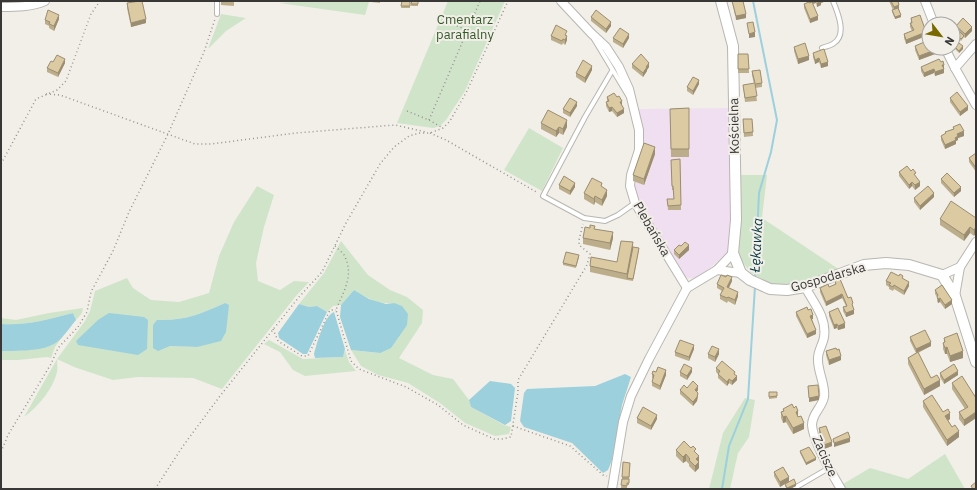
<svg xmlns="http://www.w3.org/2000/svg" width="977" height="490" viewBox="0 0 977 490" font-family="'IBM Plex Sans',sans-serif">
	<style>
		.industrial { fill: #f0dff1 }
		.green { fill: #d0e4ca; fill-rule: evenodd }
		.water { fill: #9bd0dc }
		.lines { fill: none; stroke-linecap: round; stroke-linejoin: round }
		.stream { stroke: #9bd0dc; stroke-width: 2 }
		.service-casing { stroke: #b8b6b0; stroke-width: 6 }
		.minor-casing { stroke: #b8b6b0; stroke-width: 10 }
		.tertiary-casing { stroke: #b8b6b0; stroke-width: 12 }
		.path { stroke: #95938f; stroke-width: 1.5; stroke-dasharray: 1 3; stroke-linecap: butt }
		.service { stroke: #fff; stroke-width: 4 }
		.minor { stroke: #fff; stroke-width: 8 }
		.tertiary { stroke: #fff; stroke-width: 10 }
		.wall { fill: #bdae8b }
		.shaded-wall { fill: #9a8d71 }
		.building { fill: #dccaa2; stroke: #9a8d71 }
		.labels { text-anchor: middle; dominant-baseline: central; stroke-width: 4; stroke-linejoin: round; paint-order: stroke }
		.park-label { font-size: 13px; fill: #345928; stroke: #f2efe9 }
		.street-label { font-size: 13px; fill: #393836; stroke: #f2efe9 }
		.water-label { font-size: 14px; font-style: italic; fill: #083a43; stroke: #f2efe9 }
	</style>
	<rect width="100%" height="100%" fill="#f2efe9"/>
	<path class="industrial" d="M731 108 732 221 729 251 704 273 695 279 684 277 639 201 632 185 641 128 638 109Z"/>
	<g class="green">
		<path d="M307 1 369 2 365 15 279 3Z"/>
		<path d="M448 1H505L465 91 446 120 440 126 433 128 397 123Z"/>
		<path d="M221 14 246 18 226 31 208 49Z"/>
		<path d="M529 128 563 148 542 191 504 170Z"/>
		<path d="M737 175H767L762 218 840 270 810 281 786 285H772L750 272 738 256Z"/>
		<path d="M257 186 274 195 264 227 256 263 258 281 280 290 294 281 309 282 296 296 222 389 193 378 138 377 113 380 74 367 57 359C57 363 58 368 57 372 53 389 38 407 24 417L57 359 85 321 90 311 95 291 127 278 133 288 151 300 179 302 209 293 219 256 234 222ZM225 303 197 347 170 346 157 320C185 321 200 314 225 303Z"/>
		<path d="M341 241 368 275 390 290 407 297 423 310 422 323 399 358 433 375 453 379 469 400 471 407 504 425 511 427 509 434 495 436 465 423 440 403 408 383 378 375 361 366 351 350 379 353 394 303C379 305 367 298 354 290L341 305 333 306 327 312 317 306 309 307 299 304 324 273Z"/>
		<path d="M83 308 82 313 76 320 73 313C49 319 26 326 1 324V318L16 320 49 313Z"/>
		<path d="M63 336 55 347 51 358 47 357 18 360H1V351H19L51 346Z"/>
		<path d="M269 340 303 359 343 357 345 350 349 362 356 371 305 376 293 370 280 352 264 344Z"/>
		<path d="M745 398 755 400 749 437 738 453 730 489H709L723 433Z"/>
		<path d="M945 454 965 489H846L843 484 870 468 908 479Z"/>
	</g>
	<g class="water">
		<path d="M354 290 369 299 386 304 394 303 402 306 408 314 407 325 391 348 380 353 351 350 340 317 341 305Z"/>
		<path d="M225 303 229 305 226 332 221 341 197 347 170 346 158 351 153 348V325L157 320C185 321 200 314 225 303Z"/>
		<path d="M299 304 309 307 317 306 327 312 307 354H303L279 338 278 333Z"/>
		<path d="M334 312 345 349 343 357 315 358 314 354C317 343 324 316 334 312Z"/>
		<path d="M73 313 76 320C69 328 61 342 50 346 37 351 15 351 1 351V324C26 326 49 319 73 313Z"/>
		<path d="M109 313 144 317 148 320 147 349 138 355 78 345 76 341 98 320Z"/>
		<path d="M625 374 631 377 622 405 612 460 608 470 603 473 572 443 524 427 520 421 524 393 527 389 595 386Z"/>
		<path d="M490 381 511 384 515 388 511 421 505 425 471 407 469 400Z"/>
	</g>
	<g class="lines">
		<g class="stream">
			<path d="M753 1 777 120 771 152 759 193 755 279"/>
			<path d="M722 489 729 446 748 399 755 286"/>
		</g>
		<g class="service-casing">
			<g id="service">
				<path d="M217 14V1"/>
				<path d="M594 39 629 97"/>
				<path d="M822 48C826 46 831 46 834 43 847 35 838 13 833 1"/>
				<path d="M612 71 585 117 543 196 584 218 605 221 618 215 635 203"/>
				<path d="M793 489 829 468"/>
			</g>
		</g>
		<g class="minor-casing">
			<g id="minor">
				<path d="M561 1 591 33 606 47 619 67 629 89 639 130V150L631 175 630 186 635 203 687 288"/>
				<path d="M925 1 934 24"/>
				<path d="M1 7C15 7 32 7 45 1"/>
				<path d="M945 48 955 68 976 105"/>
				<path d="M955 68 976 44"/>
				<path d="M717 270 741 273"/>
				<path d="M942 275 960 267"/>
				<path d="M805 287C814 303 827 318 824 337 823 344 818 351 818 358 817 371 826 385 824 397 822 408 812 413 812 425 813 442 832 474 841 489"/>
				<path d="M955 296 960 267 976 242"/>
				<path d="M612 489 623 422 631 396 649 359 687 288 717 270 733 253"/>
			</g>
		</g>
		<g class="tertiary-casing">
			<path id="tertiary" d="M721 1 733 46 736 220 733 253 741 273 750 280 770 289 787 290 805 287 864 265 886 263 909 265 942 275 955 296 976 362"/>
		</g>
		<g class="path">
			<path d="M442 20 467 30"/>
			<path d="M468 30 487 39"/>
			<path d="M46 94 60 95 195 144H211L296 133 395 125 426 132"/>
			<path d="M407 111 429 120 443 128"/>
			<path d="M429 120 480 1"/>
			<path d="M430 133 446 140 538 193"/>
			<path d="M1 164 36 99 57 90 66 81 91 14 100 1"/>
			<path d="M335 246C338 249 342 252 344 255 355 275 343 292 336 310L351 361 359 369 406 387 438 405 463 425 494 439H502L511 437 518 392V380L587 265 590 254 579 245V240L583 224"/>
			<path d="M273 329 278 341 302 356H308L330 310H336"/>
			<path d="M513 426 570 446 603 475 607 476"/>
			<path d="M1 452 8 435 51 364 58 348 78 327 87 312 91 292 113 251 129 212 168 134 204 52 215 19"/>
			<path d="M155 489 183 446 220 396 299 297 322 272 346 223 380 164 394 147 409 136 420 133H430L443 128 450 121 467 91 508 1"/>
		</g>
		<use href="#service" class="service"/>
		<use href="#minor" class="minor"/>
		<use href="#tertiary" class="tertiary"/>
	</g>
	<g class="wall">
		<path d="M221 1H234V6L221 5Z"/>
		<path d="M371 1H380V3L371 2Z"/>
		<path d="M402 1H410V8H401Z"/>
		<path d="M412 1H418V6H411Z"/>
		<path d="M732 1H743L746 18 736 20Z"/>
		<path d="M810 1H826L821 3V5L817 7 816 3 812 4 818 20 810 23 804 8V4L809 3H811Z"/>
		<path d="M889 1H898L899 9 901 17 895 19 892 12V10H893Z"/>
		<path d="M127 3 146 23 131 27 127 8Z"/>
		<path d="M591 17 611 26 606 33 591 21Z"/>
		<path d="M911 18 926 36 906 44 904 38V34L912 31 910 27V23H911Z"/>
		<path d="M59 19 54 31 49 28V26L45 24V20Z"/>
		<path d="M956 26 972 31 965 38 964 37 961 41 954 34V32L956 30Z"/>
		<path d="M567 35V40L565 45 563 43 562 45 551 40V36Z"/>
		<path d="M613 38H629L623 48 613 42Z"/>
		<path d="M915 46 935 54 919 60 915 50Z"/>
		<path d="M794 47 809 60 798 64 794 51Z"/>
		<path d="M955 47 963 49 959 53 955 49Z"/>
		<path d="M813 53 828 66 821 68 819 62 815 64 813 57Z"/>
		<path d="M738 54H748L749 73H738Z"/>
		<path d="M65 63 58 77 47 72V68Z"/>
		<path d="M632 64 649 67 647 70V71L643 77 632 68Z"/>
		<path d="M921 67 944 69V73L935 76 934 73 924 77 921 71Z"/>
		<path d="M592 70 585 83 576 77V73Z"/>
		<path d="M752 71 762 83V87L755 88 757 101 745 102 743 85 754 84 752 75Z"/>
		<path d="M699 84 693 95 687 91V87Z"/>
		<path d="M607 97H617L622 105H621L624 113 617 117 612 111 609 112 606 106V102H607Z"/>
		<path d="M950 98 968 110 960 116 950 102Z"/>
		<path d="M577 106 570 117 563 113V109Z"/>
		<path d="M689 108V157H671L670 109Z"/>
		<path d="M743 119H752L753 136 744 137Z"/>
		<path d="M541 123 567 127 563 135 559 133 556 137 541 129Z"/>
		<path d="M953 127 964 136 958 138V140L956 141V144L945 149 941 140V136L945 134V132L953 129Z"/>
		<path d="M976 153V172L969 162V158Z"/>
		<path d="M655 154 644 185 633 181V175Z"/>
		<path d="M680 159 681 210H668L667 199H674L673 190H672L671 160Z"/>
		<path d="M899 172 916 177 920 186 915 190 912 186 909 189 899 176Z"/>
		<path d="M941 179 961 191 954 197 941 183Z"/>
		<path d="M559 185 575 187 570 195 559 189Z"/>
		<path d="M602 187 607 196 602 206 595 202 594 205 584 199V193Z"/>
		<path d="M934 197 920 210 914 202V198Z"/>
		<path d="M976 218 974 236 970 233 964 241 940 225V219Z"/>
		<path d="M595 229 613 238 610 250 583 244V238Z"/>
		<path d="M681 246 689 250 679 259 674 254V250Z"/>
		<path d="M633 247 639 250 633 281 627 280V278V280L590 272V266L617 262Z"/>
		<path d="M579 257 576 268 563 265V263Z"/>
		<path d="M903 279 909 286 904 295 894 289 893 291 889 289V287L886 285V281Z"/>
		<path d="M732 281 729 288 738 296 735 305 728 301 727 303 720 299V295L722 291 717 288V284Z"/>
		<path d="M835 281 848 298 853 307 854 314 846 317 843 311V307L846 306 842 298 826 306 820 292V288L829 287 835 285Z"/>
		<path d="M935 290 952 304 945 309 940 302 938 303 937 301V297L935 294Z"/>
		<path d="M808 310 813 319H812L816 334 807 338 796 316V312Z"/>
		<path d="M829 312 845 328 838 330 837 328 834 329 829 316Z"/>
		<path d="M910 337 931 346 918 353 931 378 940 386 924 395 908 364V358L916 353 910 341Z"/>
		<path d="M944 338 963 358 950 362 947 354H945L943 349V343L944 342Z"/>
		<path d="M694 349 689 361 675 356V352Z"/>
		<path d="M826 351 841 360 829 365 826 355Z"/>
		<path d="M708 354H719L715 362 708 358Z"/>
		<path d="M716 368 735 375 737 380 732 385 729 383 727 386 718 378V374L716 372Z"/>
		<path d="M680 372H692L687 380 680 376Z"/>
		<path d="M940 373 958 375 944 384 940 377Z"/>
		<path d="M652 374 666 375 660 390 652 386V382L653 379 652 378Z"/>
		<path d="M952 383 976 398V418L964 426 959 419V412L965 409 952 389Z"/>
		<path d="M687 388 698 390 697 392 698 397 697 401 693 406 680 394V390Z"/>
		<path d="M769 392H777V398L769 399Z"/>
		<path d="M923 401 943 412 950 419 948 421 959 437 947 446 923 407Z"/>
		<path d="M794 408 798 411V417L804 429 793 434 786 422 783 423 781 418V412L783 411V409Z"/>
		<path d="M637 418 657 419 651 430 637 423Z"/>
		<path d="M819 428 832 446 824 449 819 433Z"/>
		<path d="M676 450 696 453 699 456V468L695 472 689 466V464L686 461 683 463 676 456Z"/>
		<path d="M800 451 816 460 806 465 800 453Z"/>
		<path d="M630 463 629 485H627V488H621L622 477Z"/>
		<path d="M774 472 789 481 796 486 790 489H787L785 486V484L780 487 774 476Z"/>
	</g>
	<g class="shaded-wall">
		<path d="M812 1H816V3L812 4Z"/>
		<path d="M820 1H826L821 3V5L817 7V3Z"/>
		<path d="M899 5V9L894 11V7Z"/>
		<path d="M746 14V18L736 20V16Z"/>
		<path d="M59 15V19L54 31V26Z"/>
		<path d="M901 15V17L895 19V17Z"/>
		<path d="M818 16V20L810 23V19Z"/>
		<path d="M146 19V23L131 27V23Z"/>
		<path d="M611 22V26L606 33V29Z"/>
		<path d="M972 27V31L965 38V34Z"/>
		<path d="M755 32V37L749 38V34Z"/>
		<path d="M926 32V36L906 44V40Z"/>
		<path d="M629 34V38L623 48V44Z"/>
		<path d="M567 36V40L565 45V40Z"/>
		<path d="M963 46V49L959 53V51Z"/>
		<path d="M935 50V54L919 60V56Z"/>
		<path d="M809 56V60L798 64V59Z"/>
		<path d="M819 58V62L815 64V60Z"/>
		<path d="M65 59V63L58 77V73Z"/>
		<path d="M828 62V66L821 68V64Z"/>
		<path d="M649 63V67L647 70V71L643 77V73L646 67Z"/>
		<path d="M942 65H944V73L935 76V72Z"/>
		<path d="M592 66V70L585 83V78Z"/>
		<path d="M934 69V73L924 77V73Z"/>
		<path d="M699 80V84L693 95V91Z"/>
		<path d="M622 101V105L620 107V102Z"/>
		<path d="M577 102V106L570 117V113Z"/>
		<path d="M968 106V110L960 116V112Z"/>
		<path d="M612 107V111L609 112V108Z"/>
		<path d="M624 109V113L617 117V113Z"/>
		<path d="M567 120V127L563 135V129Z"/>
		<path d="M559 127V133L556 137V131Z"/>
		<path d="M964 131V136L958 138V140L956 141V144L945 149V145L955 138 957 134Z"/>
		<path d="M655 147V154L644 185V179Z"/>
		<path d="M912 182V186L909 189V185Z"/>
		<path d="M920 182V186L915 190V185Z"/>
		<path d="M575 183V187L570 195V191Z"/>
		<path d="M961 187V191L954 197V193Z"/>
		<path d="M607 190V196L602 206V200Z"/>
		<path d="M934 193V197L920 210V206Z"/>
		<path d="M595 196V202L594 205V199Z"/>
		<path d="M970 227V233L964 241V235Z"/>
		<path d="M976 227V233L974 236V230Z"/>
		<path d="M613 232V238L610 250V243Z"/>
		<path d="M633 242V249L627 280V274Z"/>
		<path d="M689 245V250L679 259V255Z"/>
		<path d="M732 277V281L727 291V287Z"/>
		<path d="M909 282V286L904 295V291Z"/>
		<path d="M738 292V296L735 305V300Z"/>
		<path d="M842 294V298L826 306V302Z"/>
		<path d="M940 298V302L938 303V299Z"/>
		<path d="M952 300V304L945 309V305Z"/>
		<path d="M854 310V314L846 317V313Z"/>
		<path d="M813 315V319L810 320V316Z"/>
		<path d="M845 323V328L838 330V326Z"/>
		<path d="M837 324V328L834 329V325Z"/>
		<path d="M816 330V334L807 338V334Z"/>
		<path d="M931 342V346L916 353V349Z"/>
		<path d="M694 345V349L689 361V357Z"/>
		<path d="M947 347V354H945V348Z"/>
		<path d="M719 349V354L715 362V357Z"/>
		<path d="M963 351V358L950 362V356Z"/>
		<path d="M841 356V360L829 365V360Z"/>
		<path d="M692 368V372L687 380V376Z"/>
		<path d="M666 370V375L660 390V386Z"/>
		<path d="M958 371V375L944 384V380Z"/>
		<path d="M737 376V380L732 385V381Z"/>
		<path d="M729 379V383L727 386V382Z"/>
		<path d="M940 380V386L924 395V389Z"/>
		<path d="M698 386V390L695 394V390Z"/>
		<path d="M698 393 697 401 693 406V402Z"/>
		<path d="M819 396V400L809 402V398Z"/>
		<path d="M798 411V417L796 412Z"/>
		<path d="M976 412V418L964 426V420Z"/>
		<path d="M950 413V419L945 422V416Z"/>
		<path d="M657 415V419L651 430V426Z"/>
		<path d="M786 416V422L783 423V417Z"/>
		<path d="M804 423V429L793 434V428Z"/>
		<path d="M959 431V437L947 446V440Z"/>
		<path d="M850 438V442L834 447V443Z"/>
		<path d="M832 442V446L824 449V445Z"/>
		<path d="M686 454V461L683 463V457Z"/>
		<path d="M699 456V462L696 459Z"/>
		<path d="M816 458V460L806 465V463Z"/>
		<path d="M699 462V468L695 472V466Z"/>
		<path d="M789 477V481L780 487V482Z"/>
		<path d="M796 484V486L790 489H787V488Z"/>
	</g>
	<g class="building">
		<path d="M140 1H142L146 19 131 23 127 3Z"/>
		<path d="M402 1H410V6H401Z"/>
		<path d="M412 1H418V4H411Z"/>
		<path d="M732 1H743L746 14 736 16Z"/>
		<path d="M891 1H898L899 5 894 7Z"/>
		<path d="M809 2V3L812 2 818 16 810 19 804 4Z"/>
		<path d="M898 8 901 15 895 17 892 10Z"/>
		<path d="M48 10 59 15 54 26 49 24 50 22 45 20Z"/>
		<path d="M596 10 611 22 606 29 591 17Z"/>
		<path d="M920 15 926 32 906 40 904 34 914 30 910 23H912L911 18Z"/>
		<path d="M963 18 972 27 965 34 956 26Z"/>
		<path d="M753 22 755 32 749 34 747 23Z"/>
		<path d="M556 25 567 31 565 35 567 36 565 40 563 39 562 41 551 36Z"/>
		<path d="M620 28 629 34 623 44 613 38Z"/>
		<path d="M957 29 964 36 961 39 954 32Z"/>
		<path d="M929 40V48H934L935 50 919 56 915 46Z"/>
		<path d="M805 43 809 56 798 59 794 47Z"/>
		<path d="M959 43 963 46 959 51 955 47Z"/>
		<path d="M824 49 828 62 821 64 819 58 815 60 813 53Z"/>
		<path d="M641 54 649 63 646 67H647L643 73 632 64Z"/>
		<path d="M738 54H748L749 69H738Z"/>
		<path d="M57 55 65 59 58 73 47 68 51 61 53 62Z"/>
		<path d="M939 59 941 62 943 61 944 65H942L944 69 935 72 934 69 924 73 921 67Z"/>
		<path d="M583 60 592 66 585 78 576 73Z"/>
		<path d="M760 70 762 83 755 84 757 96 745 98 743 85 755 83 752 71Z"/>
		<path d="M693 77 699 80 693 91 687 87Z"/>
		<path d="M957 92 968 106 960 112 950 98Z"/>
		<path d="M614 93 617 97 619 96 622 101 620 102 624 109 617 113 612 107 609 108 606 102 609 101 607 97Z"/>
		<path d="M570 98 577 102 570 113 563 109Z"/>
		<path d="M689 108V149H671L670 109Z"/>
		<path d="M548 110 567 120 563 129 559 127 556 131 541 123Z"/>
		<path d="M743 119H752L753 132 744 133Z"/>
		<path d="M960 124 964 131 957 134 958 136 955 138 956 140 945 145 941 136 946 133 945 132 954 129 953 127Z"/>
		<path d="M644 143 655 147 644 179 633 175Z"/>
		<path d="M976 153V168L969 158Z"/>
		<path d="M680 159 681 205 668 206 667 199H674L673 186H672L671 160Z"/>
		<path d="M907 166 911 171 913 169 916 173 914 174 920 182 915 185 912 182 909 185 899 172Z"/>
		<path d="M947 173 961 187 954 193 941 179Z"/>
		<path d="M564 176 575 183 570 191 559 185Z"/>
		<path d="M592 178 602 183 601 186 607 190 602 200 595 196 594 199 584 193Z"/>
		<path d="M928 186 934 193 920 206 914 198Z"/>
		<path d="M951 201 976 218V227L974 230 970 227 964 235 940 219Z"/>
		<path d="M590 225 595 226 594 229 613 232 610 243 583 238 585 227 590 228Z"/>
		<path d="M621 241 633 242 627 274 590 266 591 257 617 262Z"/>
		<path d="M685 242 689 245 679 255 674 250 679 245 681 246Z"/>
		<path d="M633 247 639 248 633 279 627 278Z"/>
		<path d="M566 252 579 255 576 266 563 263Z"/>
		<path d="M891 272 899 276 900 274 903 276 902 278 909 282 904 291 894 285 893 287 889 285 891 283 886 281Z"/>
		<path d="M721 275 726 277 727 275 732 277 727 287 738 292 735 300 728 297 727 298 720 295 724 288 717 284Z"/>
		<path d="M840 279 848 298 851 297 853 303 852 304 854 310 846 313 843 307 847 306 842 294 826 302 820 288 828 284 829 287 836 284 835 281Z"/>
		<path d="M942 285 952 300 945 305 940 298 938 299 937 297 938 295 935 290Z"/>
		<path d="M807 307 808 310 811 309 813 315 810 316 816 330 807 334 796 312Z"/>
		<path d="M838 308 845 323 838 326 837 324 834 325 829 312Z"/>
		<path d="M925 330 931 342 916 349 910 337Z"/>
		<path d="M957 333 963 351 950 356 947 347 945 348 943 343 945 342 944 338Z"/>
		<path d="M680 340 694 345 689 357 675 352Z"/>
		<path d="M712 346 719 349 715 357 708 354Z"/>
		<path d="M836 348 837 350 839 349 841 356 829 360 826 351Z"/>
		<path d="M918 352 931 378 937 375 940 380 924 389 908 358Z"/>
		<path d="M722 361 735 372 734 374 737 376 732 381 729 379 727 382 718 374 720 371 716 368Z"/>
		<path d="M684 364 692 368 687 376 680 372Z"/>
		<path d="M954 364 958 371 944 380 940 373Z"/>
		<path d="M658 367 666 370 660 386 652 382 654 375 652 374 653 371 656 372Z"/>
		<path d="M962 376 976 398V412L964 420 959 412 968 407 952 383Z"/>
		<path d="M693 381 698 386 695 390 698 393 697 397 693 402 680 390 684 385 687 388Z"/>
		<path d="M818 385 819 396 809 398 808 386Z"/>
		<path d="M769 392H777V396L769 397Z"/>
		<path d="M932 395 943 412 948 409 950 413 945 416 952 427 955 425 959 431 947 440 923 401Z"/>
		<path d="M792 404 794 408 796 406 798 411 796 412 798 417 801 416 804 423 793 428 786 416 783 417 781 412 784 411 783 409Z"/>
		<path d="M643 407 657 415 651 426 637 418Z"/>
		<path d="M826 426 832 442 824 445 819 428Z"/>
		<path d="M848 432 850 438 834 443 833 439Z"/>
		<path d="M684 441 691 448 693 446 696 449 694 451 699 456 696 459 699 462 695 466 689 460 690 459 686 454 683 457 676 450Z"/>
		<path d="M809 447 816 458 806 463 800 451Z"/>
		<path d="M623 462 630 463 629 477H622Z"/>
		<path d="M783 467 789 477 780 482 774 472Z"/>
		<path d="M622 479H629V483H627V486L621 485Z"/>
		<path d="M794 479 796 484 787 488 785 484Z"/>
		<path d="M976 482V489H973L971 486Z"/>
	</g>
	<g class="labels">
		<g class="park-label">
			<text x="465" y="19">Cmentarz<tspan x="465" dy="15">parafialny</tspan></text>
		</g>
		<g class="street-label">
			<text transform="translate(734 126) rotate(-91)">Kościelna</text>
			<text transform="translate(652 229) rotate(60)">Plebańska</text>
			<text transform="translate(828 277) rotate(-16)">Gospodarska</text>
			<text transform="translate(825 456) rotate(66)">Zacisze</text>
		</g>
		<g class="water-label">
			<text transform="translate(756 245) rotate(-87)">Łękawka</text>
		</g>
	</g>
	<rect width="977" height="490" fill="none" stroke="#393836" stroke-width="4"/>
	<g transform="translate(941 36) rotate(121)"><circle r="19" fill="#f2efe9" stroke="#a8a6a1"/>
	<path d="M0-3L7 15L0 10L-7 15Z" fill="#796a00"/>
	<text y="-6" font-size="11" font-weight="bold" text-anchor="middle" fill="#393836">N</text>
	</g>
</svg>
